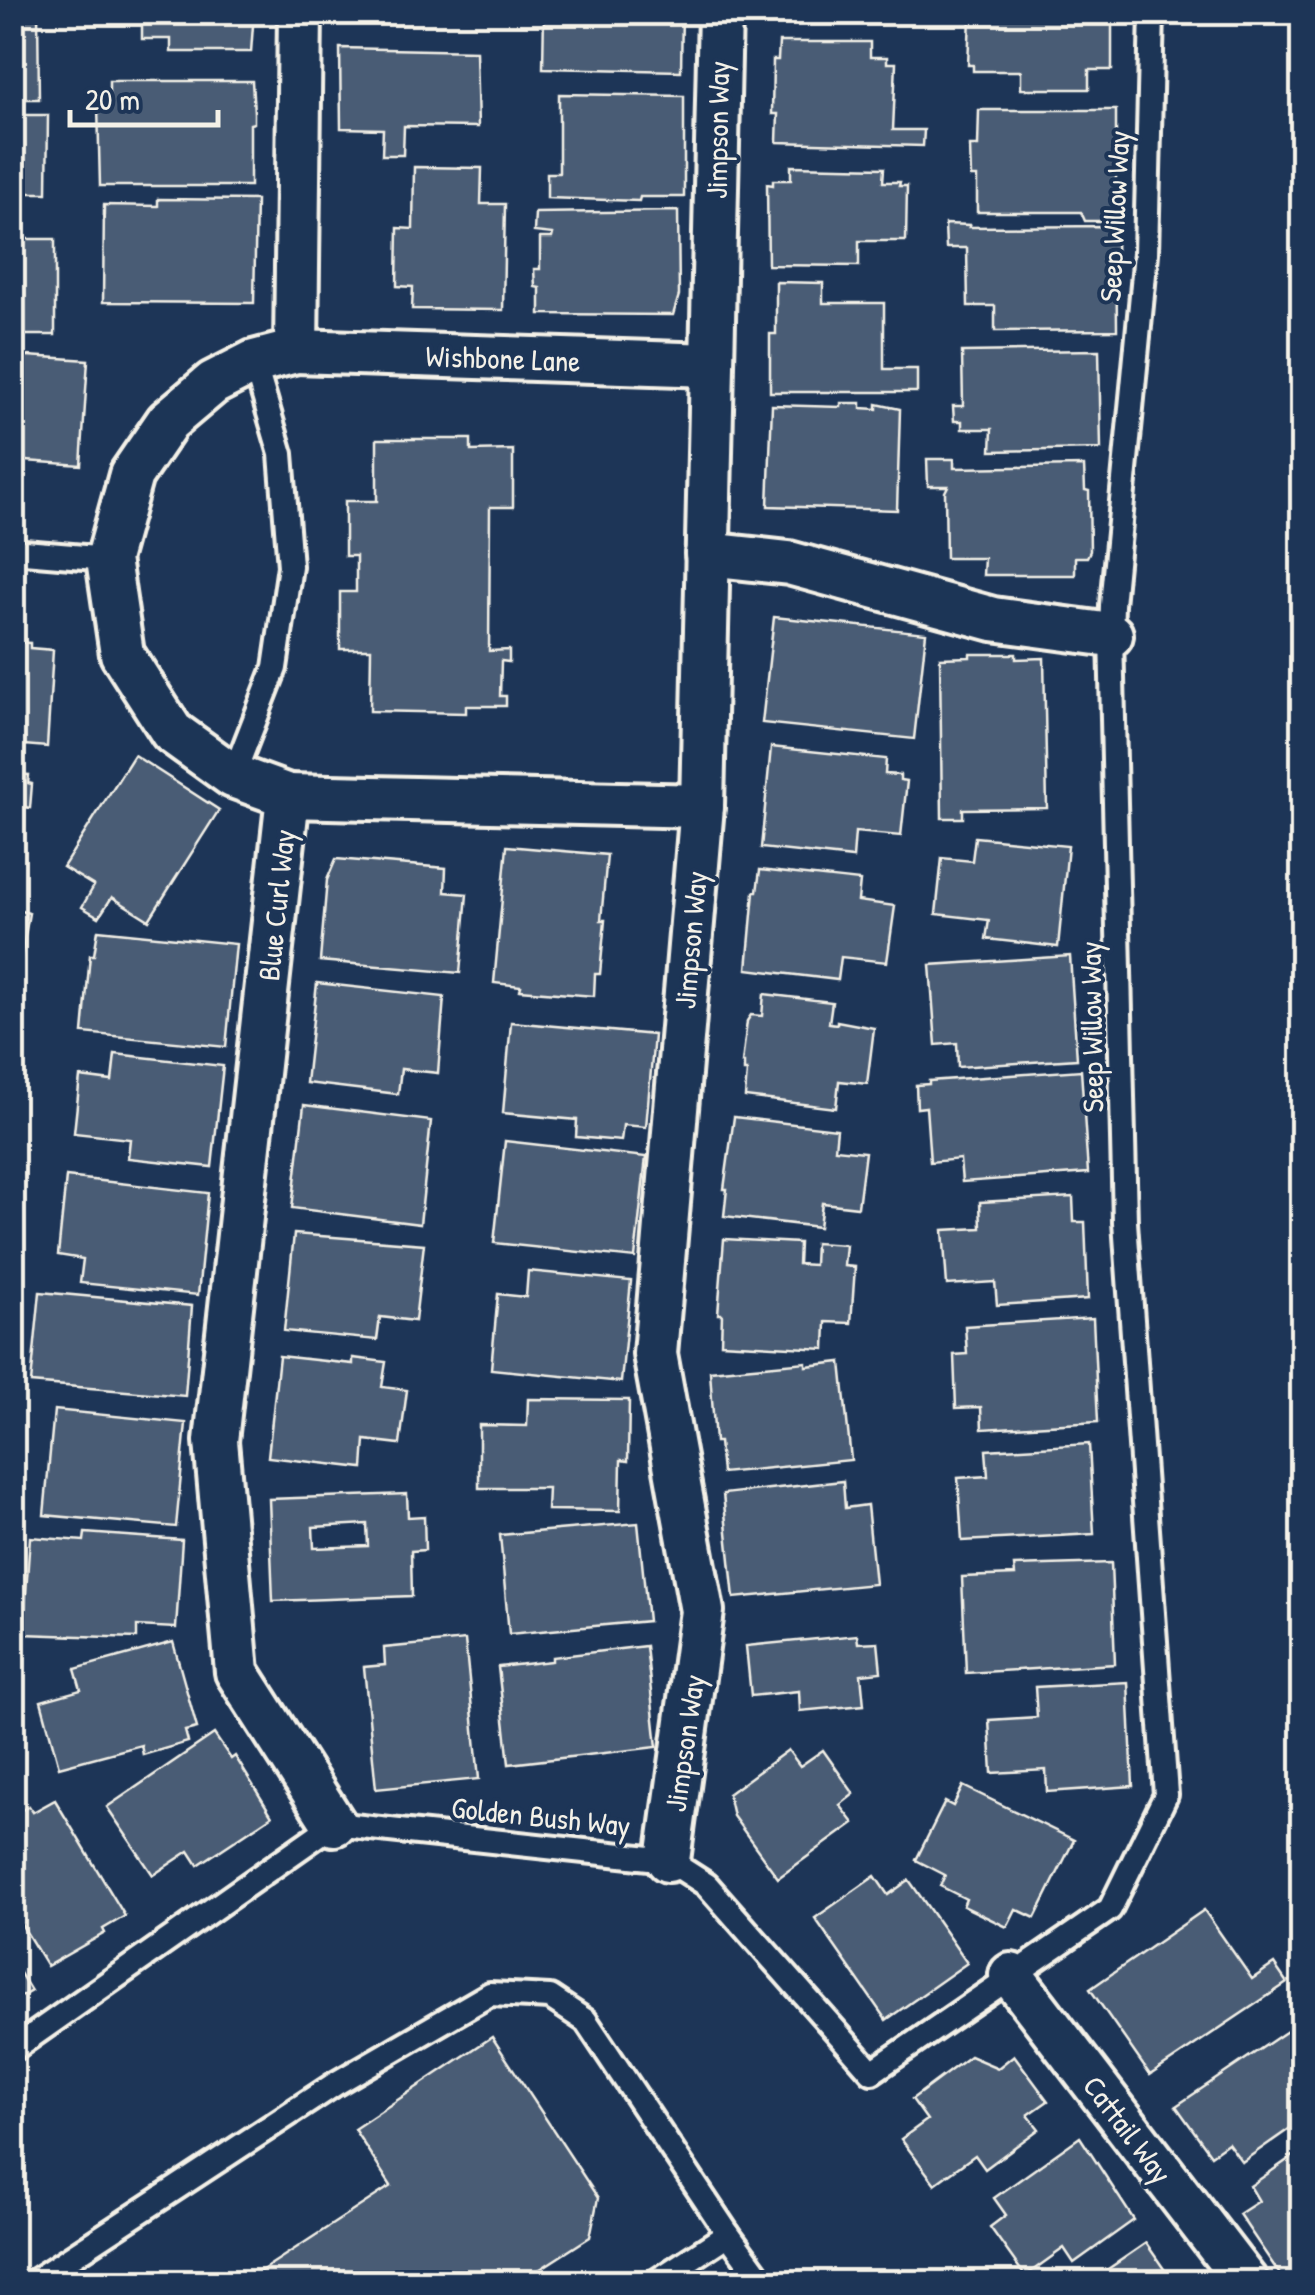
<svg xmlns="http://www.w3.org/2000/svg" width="1315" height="2295" viewBox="0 0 1315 2295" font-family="'Patrick Hand',sans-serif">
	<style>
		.building { fill: #485b74; stroke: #f4f1e8; stroke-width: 2.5; fill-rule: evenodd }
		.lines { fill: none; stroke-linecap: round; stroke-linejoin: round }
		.lane-casing { stroke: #f4f1e8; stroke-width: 30 }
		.street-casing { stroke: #f4f1e8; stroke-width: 50 }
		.lane { stroke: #1d3557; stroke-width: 22 }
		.street { stroke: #1d3557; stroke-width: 42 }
		.labels { text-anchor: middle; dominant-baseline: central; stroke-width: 8; stroke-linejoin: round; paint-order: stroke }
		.street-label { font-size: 30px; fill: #f4f1e8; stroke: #1d3557 }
	</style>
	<rect width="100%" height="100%" fill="#1d3557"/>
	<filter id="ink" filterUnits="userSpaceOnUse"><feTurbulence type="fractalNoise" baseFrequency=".01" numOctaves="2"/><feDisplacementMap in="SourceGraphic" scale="20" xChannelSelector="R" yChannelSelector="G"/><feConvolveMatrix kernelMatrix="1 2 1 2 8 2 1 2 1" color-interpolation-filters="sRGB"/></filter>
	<g filter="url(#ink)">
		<g class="building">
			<path d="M12 12H38L39 99H12Z"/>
			<path d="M142 12H254L251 52H171V39H142Z"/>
			<path d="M544 12H682L681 71 543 68Z"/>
			<rect x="769" y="12" width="90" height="5"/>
			<path d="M974 12H1109L1112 15V70H1089V89H1021V71H973V65H968L970 17 974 16Z"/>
			<path d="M779 42H870V57H887V63H896L893 130H924L923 146 777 142 778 114H772L773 60H778Z"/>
			<path d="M340 48 476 51 478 127 404 126 403 155H382L383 129 341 128Z"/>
			<path d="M109 81H252L254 113V123L250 124V186H100L98 105H109Z"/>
			<path d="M559 94 684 96V197H640L639 201 547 198V173H559Z"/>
			<path d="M979 110H1116V212H1103L1104 217 1101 221H1085L1081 212H977V177H971L970 146H978Z"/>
			<path d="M12 115H48L47 193H12Z"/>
			<path d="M791 166 884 168 883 182H900L899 186H907L906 241H859V266L768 265 767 184 773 185V180H791Z"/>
			<path d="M414 167 482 168 481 204H505L503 310 412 309 413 287 397 286 398 228 413 229Z"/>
			<path d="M158 199 256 200 254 303 103 302 104 205 158 206Z"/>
			<path d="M678 211 679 295 673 315 540 314V288L535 287 534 269H540V238H552L553 234 534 232 535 213Z"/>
			<path d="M945 224 970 225 969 227 1116 226 1117 330 995 331V306H968L967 248H946Z"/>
			<rect x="12" y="239" width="43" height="96"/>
			<path d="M776 282 823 283V303H884V369H917V392H770V334H776Z"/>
			<path d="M1099 350 1101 449 991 451 992 429H962V421H954L953 406H963L962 352Z"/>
			<path d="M12 355 88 360 81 465 12 460Z"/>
			<path d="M841 403H861V408L877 409V404L900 409 897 510 768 506 772 405 841 407Z"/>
			<path d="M377 439H471V451L513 450V507H490L489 651 509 650V662L501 661 500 696H506V706H466V713L370 711 371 649H340V592H356V556H345V501H377Z"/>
			<path d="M927 459H954V468L1084 466 1085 490 1089 491 1090 551 1087 557H1075V575H983L984 558H946L945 492 948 486H928Z"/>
			<path d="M774 617 926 633 914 739 762 723Z"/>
			<path d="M12 642 30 643V648L53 650 47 747 12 744Z"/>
			<path d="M970 654H1016V659L1044 658 1047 808 963 809V818H942L940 658 970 657Z"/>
			<path d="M771 747 886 759 885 774 900 775V780L907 781 901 836 855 832 853 858 761 848Z"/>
			<path d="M134 755 219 810 149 920 112 897 99 917 82 907 94 886 63 867Z"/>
			<path d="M12 774 29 775 28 783 32 784 30 808 25 807 23 840 12 839Z"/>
			<path d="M975 837 1068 846 1058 947 986 939 989 920 936 914 942 858 972 861Z"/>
			<path d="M507 846 607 855 601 920H605L600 974H595L594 996 520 990 521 986 494 983Z"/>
			<path d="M336 859 446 868 445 892 467 894 460 973 320 961 327 880Z"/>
			<path d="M760 870 860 881 858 901 895 906 887 962 841 957 838 980 747 969 754 892H757Z"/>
			<path d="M12 909 29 913 20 965 12 963Z"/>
			<path d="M98 930 236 944 226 1047 83 1033 90 955H94Z"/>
			<path d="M1070 956 1077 1059 958 1067 957 1043 936 1045 930 965Z"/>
			<path d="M317 983 444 997 438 1073 401 1069 398 1094 306 1083Z"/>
			<path d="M764 994 832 1002 829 1023 837 1024V1021L874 1028 867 1084 839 1081 836 1108 745 1097 747 1071H744V1063H742L747 1021 751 1015 762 1016Z"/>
			<path d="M511 1022 654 1035 646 1127 623 1125 621 1141 576 1137 577 1120 503 1113Z"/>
			<path d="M115 1054 223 1066 212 1167 128 1158 130 1139 74 1133 80 1077 112 1081Z"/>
			<path d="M1081 1070 1088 1173 962 1182 960 1159 930 1162 926 1107 917 1108 916 1085 929 1084V1081Z"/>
			<path d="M304 1105 431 1121 420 1224 292 1208Z"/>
			<path d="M734 1117 837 1129 835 1149 865 1152 858 1207 822 1203 819 1227 724 1216 727 1189H724Z"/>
			<path d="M505 1141 646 1157 635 1258 494 1243Z"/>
			<path d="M66 1177 208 1193 198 1295 80 1283 83 1259 58 1255Z"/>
			<path d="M1073 1197 1074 1222H1085L1088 1299 997 1305 995 1282 947 1285 943 1230 981 1228 980 1202Z"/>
			<path d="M294 1234 424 1244 415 1321 380 1317 377 1340 284 1331Z"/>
			<path d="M724 1239 799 1243 798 1264 814 1265 815 1243 846 1245 844 1266 855 1267 851 1323 826 1322 825 1349 721 1343 722 1314H718Z"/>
			<path d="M528 1271 631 1281 621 1382 491 1369 498 1294 526 1297Z"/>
			<path d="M40 1292 192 1306 185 1396 31 1383Z"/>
			<path d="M1093 1318 1098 1422 982 1429 981 1407 956 1408 954 1355 967 1354 965 1326Z"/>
			<path d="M279 1356 353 1364V1358L386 1362 382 1387 407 1390 400 1444 365 1440 363 1468 268 1457Z"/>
			<path d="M806 1362V1366L841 1362 851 1460 722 1473 719 1442H715L710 1371Z"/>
			<path d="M528 1399 629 1400 628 1461 621 1460 620 1511 547 1510 548 1488H479V1425L527 1426Z"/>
			<path d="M54 1410 186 1423 176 1527 44 1515Z"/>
			<path d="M1089 1444 1094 1534 962 1541 958 1478 988 1476 986 1450Z"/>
			<path d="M843 1481 845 1508 867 1505 875 1584 734 1598 723 1494Z"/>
			<path d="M407 1494 408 1517 424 1516 425 1550 411 1551 412 1596 273 1601 269 1499ZM367 1524 368 1546 314 1548 313 1527Z"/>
			<path d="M638 1523 648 1621 509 1634 500 1535Z"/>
			<path d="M85 1533 182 1540 176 1628 137 1626V1638L23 1634 30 1537 84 1541Z"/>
			<path d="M1111 1563 1115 1664 966 1673 962 1577 1015 1575 1014 1566Z"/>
			<path d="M857 1635 858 1643 878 1642 881 1672 861 1674 864 1705 800 1711 799 1691 751 1696 746 1646Z"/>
			<path d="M465 1640 479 1779 376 1789 364 1667 385 1665 384 1648Z"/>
			<path d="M173 1642 197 1728 185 1731 188 1742 143 1755 141 1745 59 1767 41 1701 81 1690 75 1669Z"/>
			<path d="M646 1646 657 1747 509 1764 498 1667 552 1661V1657Z"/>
			<path d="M1128 1682 1133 1786 1047 1792 1046 1770 992 1773 989 1720 1037 1717 1035 1687Z"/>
			<path d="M214 1734 231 1759 235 1756 272 1816 198 1865 189 1851 153 1875 107 1807Z"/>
			<path d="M788 1750 800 1766 823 1750 854 1794 840 1805 854 1823 778 1878 733 1816 728 1794Z"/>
			<path d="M963 1786 1074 1840 1035 1918 1016 1909 1007 1927 963 1906 966 1899 940 1886 945 1875 916 1860 945 1802 953 1806Z"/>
			<path d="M55 1800 125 1916 103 1929 105 1933 47 1966 12 1909V1816L29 1806 33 1812Z"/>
			<path d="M875 1876 888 1895 909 1880 967 1963 886 2020 815 1918Z"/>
			<path d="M1204 1910 1252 1979 1274 1964 1287 1983 1150 2075 1090 1989Z"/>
			<path d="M12 1960 31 1991 12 2002Z"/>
			<path d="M1302 2021V2120L1242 2162 1228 2143 1211 2155 1176 2106Z"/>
			<path d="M492 2037 598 2198 590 2237 520 2282H244L391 2186 354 2129Z"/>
			<path d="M1014 2055 1048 2101 1028 2115 1039 2129 985 2169 975 2155 935 2184 901 2139 927 2120 912 2099 970 2056 998 2068Z"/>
			<path d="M1080 2137 1134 2220 1074 2263 1064 2248 1025 2276 990 2227 1006 2215 994 2198Z"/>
			<path d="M1302 2150V2271L1285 2282 1239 2214 1259 2201 1250 2186Z"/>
			<path d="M1146 2243 1173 2282H1089Z"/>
		</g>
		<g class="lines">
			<g class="lane-casing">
				<g id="lane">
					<path d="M12 551 108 559"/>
					<path d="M233 776 275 668 290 566 281 454 254 362"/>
					<path d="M12 2050 334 1824 668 1860 707 1885 872 2072 1110 1909 1166 1795 1125 1222 1111 635 1112 605 1146 253 1152 12"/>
					<path d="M728 2234 763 2282"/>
					<path d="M33 2282 335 2084 490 1994 550 1997 586 2021 728 2234 655 2282"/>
				</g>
			</g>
			<g class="street-casing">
				<g id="street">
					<path d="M300 12 296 351 254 362 213 383 168 421 131 475 108 559 122 654 172 732 233 776 288 796 216 1441 237 1672 334 1824"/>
					<path d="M296 351 711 365"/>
					<path d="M707 554 789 563 993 619 1111 635"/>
					<path d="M288 796 702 806"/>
					<path d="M668 1860 702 1611 655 1354 702 806 720 12"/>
					<path d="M1011 1975 1246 2282"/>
				</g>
			</g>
			<use href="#lane" class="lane"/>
			<use href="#street" class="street"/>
		</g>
	</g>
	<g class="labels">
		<g class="street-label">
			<text transform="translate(717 130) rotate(-89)">Jimpson Way</text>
			<text transform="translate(1114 216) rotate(-87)">Seep Willow Way</text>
			<text transform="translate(503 358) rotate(2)">Wishbone Lane</text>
			<text transform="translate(276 905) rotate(-84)">Blue Curl Way</text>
			<text transform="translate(690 940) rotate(-85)">Jimpson Way</text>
			<text transform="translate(1091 1027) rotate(-91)">Seep Willow Way</text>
			<text transform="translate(684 1743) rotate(-82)">Jimpson Way</text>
			<text transform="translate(541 1816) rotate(6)">Golden Bush Way</text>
			<text transform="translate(1128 2129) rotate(53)">Cattail Way</text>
		</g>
	</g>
	<rect width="1315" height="2295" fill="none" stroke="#1d3557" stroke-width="50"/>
	<rect x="25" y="25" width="1265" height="2245" fill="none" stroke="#f4f1e8" stroke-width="4" filter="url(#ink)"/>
	<path d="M70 110v15h148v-15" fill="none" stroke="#f4f1e8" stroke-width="5"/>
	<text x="85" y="110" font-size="30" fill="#f4f1e8" stroke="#1d3557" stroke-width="8" paint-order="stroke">20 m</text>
</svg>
